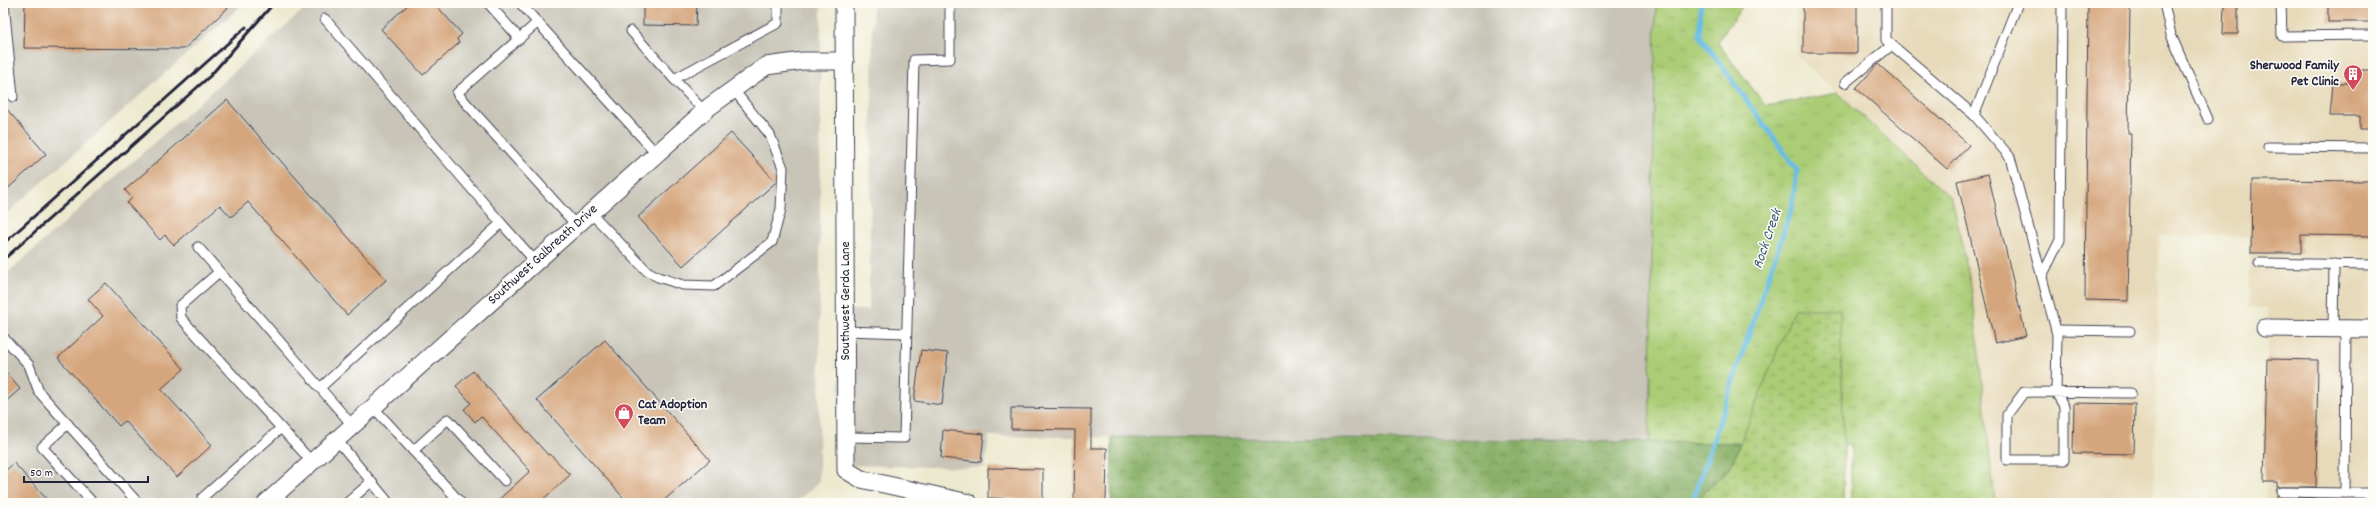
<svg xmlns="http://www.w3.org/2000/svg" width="2376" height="506" viewBox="0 0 2376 506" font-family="Dekko,sans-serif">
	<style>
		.built { fill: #e7daba }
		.industrial { fill: #c8c4b8 }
		.grass { fill: url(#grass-tufts); stroke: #667858 }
		.forest { fill: url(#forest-crowns); stroke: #556951 }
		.wetland { fill: url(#wetland-marsh); stroke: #667858 }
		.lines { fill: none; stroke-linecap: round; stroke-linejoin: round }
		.stream { stroke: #68bde4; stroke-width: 5 }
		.building { fill: #d5a67d }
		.service-casing { stroke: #404051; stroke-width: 11 }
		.minor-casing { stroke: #404051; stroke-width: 19 }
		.service { stroke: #fff; stroke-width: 9 }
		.minor { stroke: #fff; stroke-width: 17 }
		.rail { stroke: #22223b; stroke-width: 3 }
		.labels { text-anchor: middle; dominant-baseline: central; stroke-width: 3; stroke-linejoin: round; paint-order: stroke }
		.poi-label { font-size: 14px; font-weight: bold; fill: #22223b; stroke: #fdfcf7; text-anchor: end }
		.street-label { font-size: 14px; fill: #22223b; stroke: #fdfcf7 }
		.water-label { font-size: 15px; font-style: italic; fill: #3a5876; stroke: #fdfcf7 }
	</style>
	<defs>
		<pattern id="grass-tufts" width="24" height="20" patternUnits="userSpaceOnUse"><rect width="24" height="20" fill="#abcd76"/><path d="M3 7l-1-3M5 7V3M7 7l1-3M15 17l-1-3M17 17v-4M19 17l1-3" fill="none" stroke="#93b067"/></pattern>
		<pattern id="forest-crowns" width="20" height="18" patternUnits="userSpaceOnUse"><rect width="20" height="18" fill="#88b067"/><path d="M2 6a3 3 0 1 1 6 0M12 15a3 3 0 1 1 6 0" fill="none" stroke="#6f8f56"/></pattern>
		<pattern id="wetland-marsh" width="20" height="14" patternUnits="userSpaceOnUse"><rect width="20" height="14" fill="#abcd76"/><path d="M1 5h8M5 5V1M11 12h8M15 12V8" fill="none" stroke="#93b067"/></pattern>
	</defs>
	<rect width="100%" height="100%" fill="#fdfcf7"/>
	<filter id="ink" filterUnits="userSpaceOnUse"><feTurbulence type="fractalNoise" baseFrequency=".025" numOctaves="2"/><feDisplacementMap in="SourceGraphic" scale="8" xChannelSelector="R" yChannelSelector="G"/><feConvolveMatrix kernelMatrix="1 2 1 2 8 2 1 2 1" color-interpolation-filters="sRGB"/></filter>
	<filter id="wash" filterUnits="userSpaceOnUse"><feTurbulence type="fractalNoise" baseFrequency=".012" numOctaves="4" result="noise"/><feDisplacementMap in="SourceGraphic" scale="16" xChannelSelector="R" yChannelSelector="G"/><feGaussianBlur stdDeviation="0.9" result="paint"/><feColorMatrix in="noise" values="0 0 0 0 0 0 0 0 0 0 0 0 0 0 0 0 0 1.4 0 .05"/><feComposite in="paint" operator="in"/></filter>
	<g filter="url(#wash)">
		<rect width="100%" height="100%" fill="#ede9cf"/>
		<path class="built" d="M1796 3H2373V503H2266L2267 308H2249L2250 237 2159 235 2154 503H1995L1972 290 1952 199 1796 55Z"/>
		<g class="industrial">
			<path d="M3 3H244L3 217Z"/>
			<path d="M311 3H821L819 482 795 503H3V277Z"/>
			<path d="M873 3H1656L1649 442 989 436 985 468 838 465 840 310H869Z"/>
		</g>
		<path class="grass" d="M1656 3H1745L1717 42 1766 106 1838 93 1952 199 1972 290 1995 503H1851V445L1649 442Z"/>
		<path class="forest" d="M1112 437 1740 443 1730 468 1694 503H1111Z"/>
		<path class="wetland" d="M1794 309H1840L1844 452 1843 503H1694L1730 468Z"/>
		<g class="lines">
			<path class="stream" d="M1692 503 1792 207 1797 170 1700 36 1701 3"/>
		</g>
		<g id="blocks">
			<g class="building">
				<path d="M25 3H233L184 49 24 48Z"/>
				<path d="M410 3H434L462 34 457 39 459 43 423 75 381 29Z"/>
				<path d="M643 3H697L696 26 643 25Z"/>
				<rect x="1803" y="3" width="54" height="50"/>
				<path d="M2088 3H2130L2128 133H2131L2128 301 2085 300Z"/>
				<path d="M2224 3H2238V34H2223Z"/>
				<rect x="2328" y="3" width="45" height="19"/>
				<path d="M1878 64 1969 145 1947 169 1856 88Z"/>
				<path d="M2347 70H2373V129H2360V116H2330L2333 83H2347Z"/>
				<path d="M227 100 386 280 347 315 248 202 231 217 220 205 174 245 165 235 160 240 127 203 132 198 125 190Z"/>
				<path d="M3 105 46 154 3 193Z"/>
				<path d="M731 133 776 182 683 266 638 217Z"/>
				<path d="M1988 174 2026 336 1995 343 1957 181Z"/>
				<path d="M2252 180 2373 181V236L2301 235V253H2251Z"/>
				<path d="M106 283 184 369 161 389 212 445 177 477 125 421 119 426 58 358 103 316 88 299Z"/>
				<path d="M605 340 710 460 661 503H628L537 400Z"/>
				<path d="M921 350 948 353 942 405 914 401Z"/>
				<path d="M2267 359 2318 360 2316 487H2277V482H2264Z"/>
				<path d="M3 369 20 389 3 404Z"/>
				<path d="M473 371 548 455 550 454 570 475 539 503H495L530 471 481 416 475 422 464 409 471 403 456 386Z"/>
				<path d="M2074 403 2135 404 2134 454 2073 453Z"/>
				<path d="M1011 408 1091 409V448H1107L1106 503H1074L1075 430 1011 429Z"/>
				<path d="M943 430 984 434 981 462 941 458Z"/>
				<path d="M14 463 50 503H3V473Z"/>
				<path d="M988 468 1043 469V500L988 498Z"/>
				<path d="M2277 496 2316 499 2315 503H2277Z"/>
			</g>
		</g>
	</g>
	<g filter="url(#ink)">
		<use href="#blocks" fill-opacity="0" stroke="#404051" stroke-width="1"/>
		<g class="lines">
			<g class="service-casing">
				<g id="service">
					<path d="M4 3 13 97"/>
					<path d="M488 3 520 39"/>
					<path d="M520 3 656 153"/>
					<path d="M1886 3V40L1974 115"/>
					<path d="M2018 3 1974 115 2010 157 2057 334 2056 393 2064 406V460H2007V415L2024 392 2131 393"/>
					<path d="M2164 3 2171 35 2208 119"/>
					<path d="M2281 3 2282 36 2373 35"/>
					<path d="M538 22 457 93 576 225"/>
					<path d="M631 31 674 79"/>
					<path d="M1845 83 1892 45"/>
					<path d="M704 111 674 79 778 23V3"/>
					<path d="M2268 147 2373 148"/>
					<path d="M591 213 647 271 658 277 683 285 714 286 772 242 781 209 783 168 770 135 733 89"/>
					<path d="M501 223 536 262"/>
					<path d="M198 247 353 426"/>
					<path d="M2259 263 2373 265"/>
					<path d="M219 272 180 306 181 318 312 462"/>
					<path d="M2042 276 2060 240 2062 3"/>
					<path d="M2333 328 2334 264"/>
					<path d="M2346 328 2345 493H2373"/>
					<path d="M2056 330 2130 331"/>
					<path d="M846 331 906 333"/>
					<path d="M4 338 29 365 39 392 138 503"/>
					<path d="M320 388 501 223 325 19"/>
					<path d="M373 407 461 503"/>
					<path d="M68 424 42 447 93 503"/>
					<path d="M846 437 904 438 914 60 950 59V3"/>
					<path d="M337 440 389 503"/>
					<path d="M413 451 448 419 505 481"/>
					<path d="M2281 492 2345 493"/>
					<path d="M202 498 281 428"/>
					<path d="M347 503 371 482"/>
				</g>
			</g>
			<g class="minor-casing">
				<g id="minor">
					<path d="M844 3 846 470 861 479 969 503"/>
					<path d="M2265 328 2373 329"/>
					<path d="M266 503 709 107 766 66 803 61H845"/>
				</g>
			</g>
			<use href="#service" class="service"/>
			<use href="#minor" class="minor"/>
			<g class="rail">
				<path d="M3 244 246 27"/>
				<path d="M3 260 210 76 274 3"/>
			</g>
		</g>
	</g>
	<defs>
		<g id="building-pin" transform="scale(1)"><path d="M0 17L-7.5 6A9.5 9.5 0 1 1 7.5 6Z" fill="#d1495b" stroke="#fdfcf7"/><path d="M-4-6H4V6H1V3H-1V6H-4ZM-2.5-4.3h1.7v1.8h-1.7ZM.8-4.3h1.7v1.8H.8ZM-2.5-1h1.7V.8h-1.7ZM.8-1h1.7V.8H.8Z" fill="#fff"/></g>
		<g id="shop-pin" transform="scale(1)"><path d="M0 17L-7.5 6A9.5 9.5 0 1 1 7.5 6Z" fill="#d1495b" stroke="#fdfcf7"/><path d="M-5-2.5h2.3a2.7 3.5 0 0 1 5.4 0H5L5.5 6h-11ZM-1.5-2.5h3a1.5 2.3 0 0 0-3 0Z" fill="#fff"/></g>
	</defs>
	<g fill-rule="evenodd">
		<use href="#building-pin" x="2353" y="74"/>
		<use href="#shop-pin" x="624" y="413"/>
	</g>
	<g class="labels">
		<g class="poi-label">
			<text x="2339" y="66">Sherwood Family<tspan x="2339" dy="16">Pet Clinic</tspan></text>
			<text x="638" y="405" text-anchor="start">Cat Adoption<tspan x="638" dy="16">Team</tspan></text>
		</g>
		<g class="street-label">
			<text transform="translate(543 255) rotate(-42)">Southwest Galbreath Drive</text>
			<text transform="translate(846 301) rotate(-90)">Southwest Gerda Lane</text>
		</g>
		<g class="water-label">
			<text transform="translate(1768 239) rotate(-71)">Rock Creek</text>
		</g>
	</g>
	<rect width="2376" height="506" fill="none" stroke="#fdfcf7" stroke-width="16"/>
	<path d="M24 476v6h124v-6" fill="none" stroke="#22223b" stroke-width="2"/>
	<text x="30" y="476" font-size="12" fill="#22223b" stroke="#fdfcf7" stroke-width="3" paint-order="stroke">50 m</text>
</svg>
